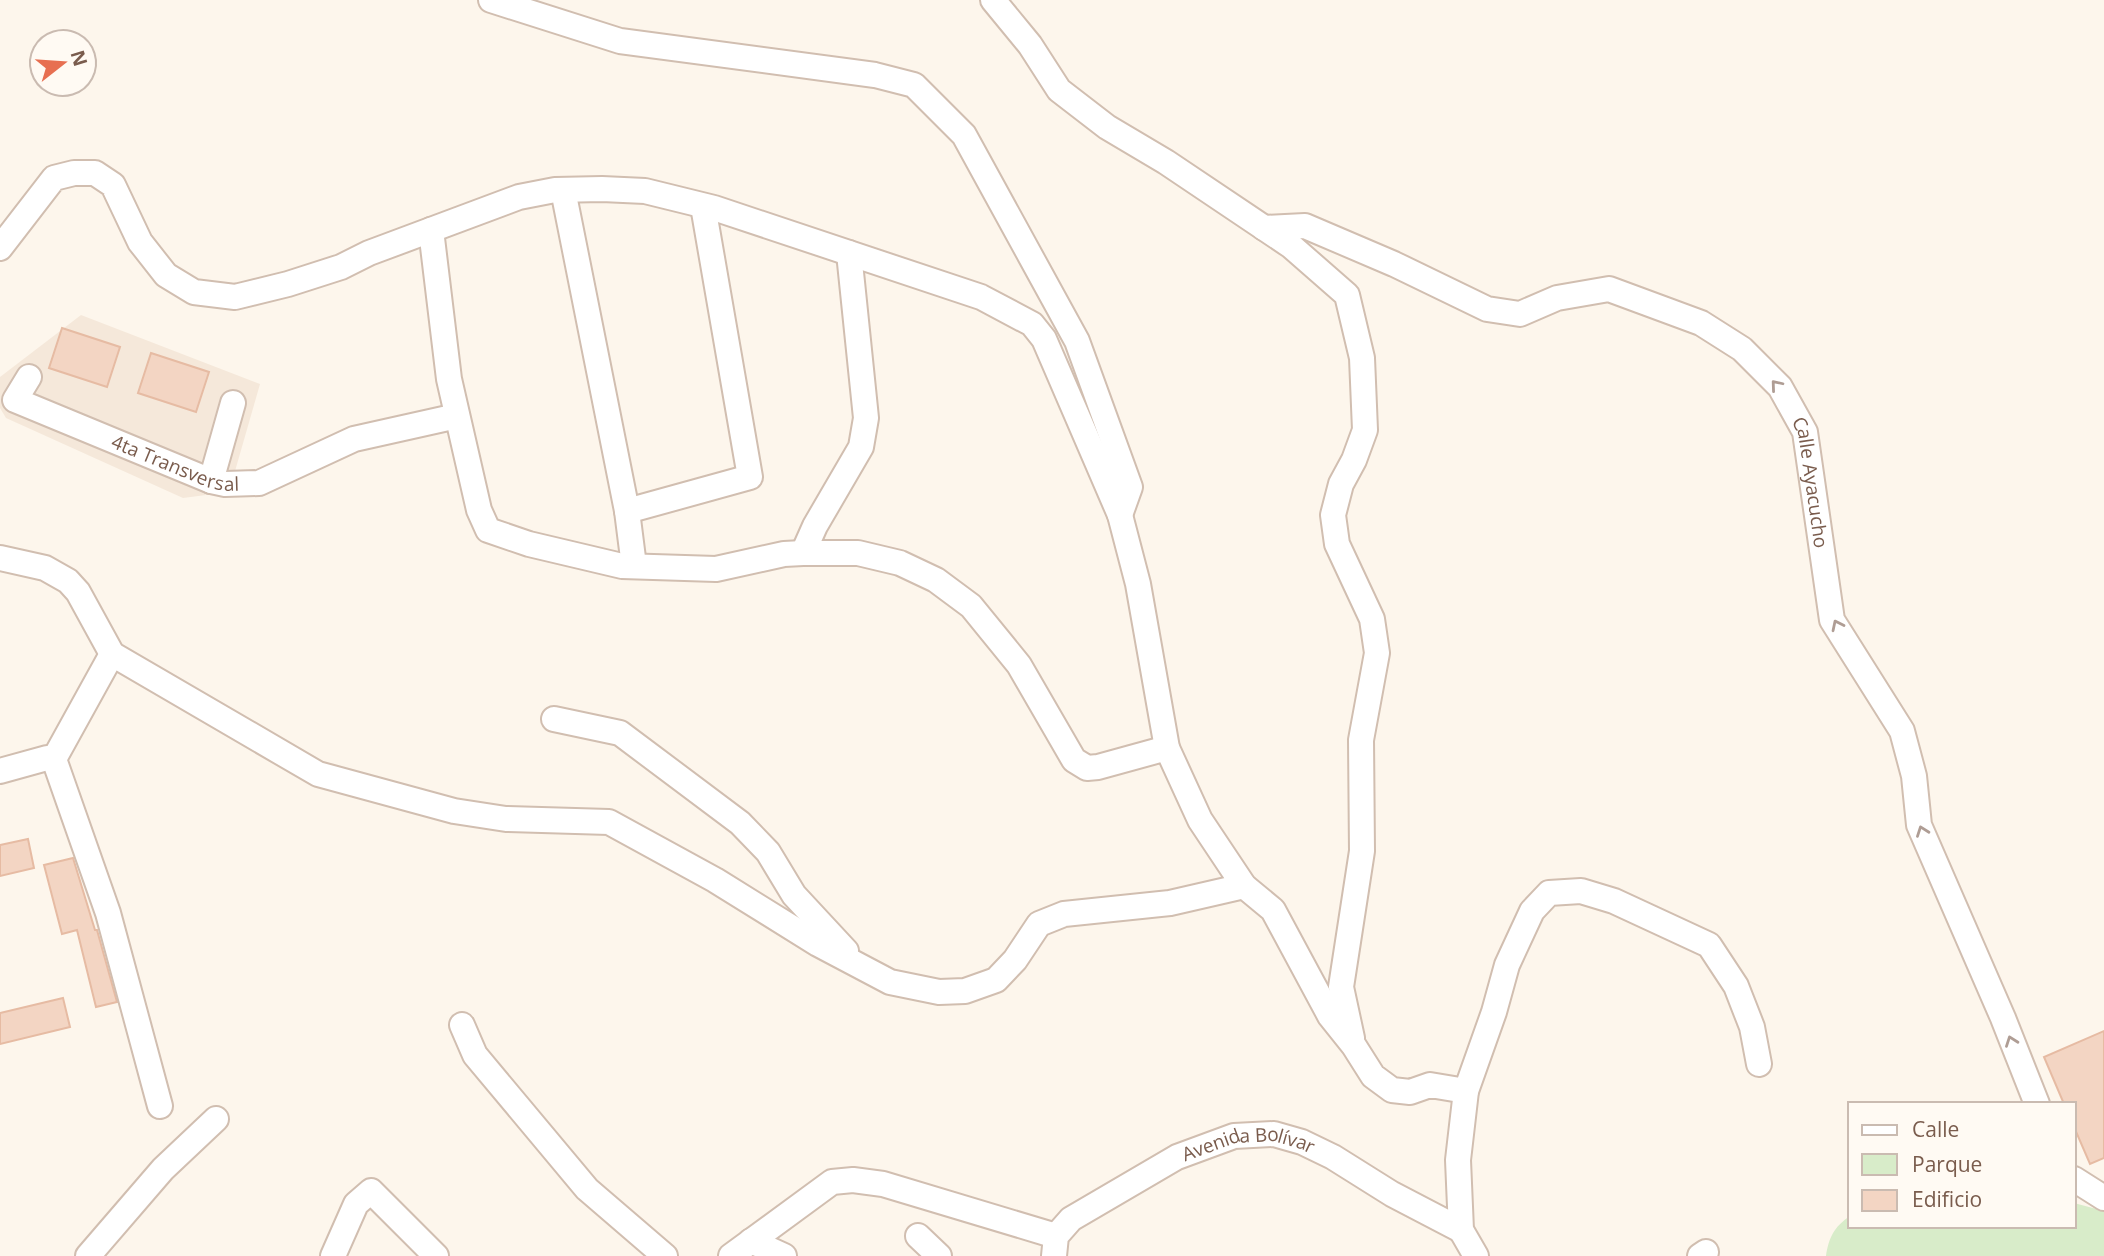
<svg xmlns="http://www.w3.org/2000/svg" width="2104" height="1256" viewBox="0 0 2104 1256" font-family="'Open Sans',sans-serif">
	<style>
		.residential { fill: #f5e8da }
		.green { fill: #d8ecc9 }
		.building { fill: #f3d5c3; stroke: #e6bba3; stroke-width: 2 }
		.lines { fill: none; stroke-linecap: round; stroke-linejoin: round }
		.minor-casing { stroke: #d1beb0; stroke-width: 28 }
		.minor { stroke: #fff; stroke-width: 24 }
		.oneway { stroke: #af9d94 }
		.labels { text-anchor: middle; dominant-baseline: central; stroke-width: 6; stroke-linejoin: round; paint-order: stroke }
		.street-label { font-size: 19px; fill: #7a5c4d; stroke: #fffaf3 }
	</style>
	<rect width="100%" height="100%" fill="#fdf6ec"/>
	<path class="residential" d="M81 315 260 384 229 492 183 498 6 418 0 408V377Z"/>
	<path class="green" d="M2074 1203 2104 1211V1256H1826C1829 1237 1834 1227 1850 1216V1226H2074Z"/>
	<g class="building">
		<path d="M62 328 120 347 107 387 49 368Z"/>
		<path d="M151 353 209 372 196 412 138 393Z"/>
		<path d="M28 839 34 868 0 876V845Z"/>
		<path d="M73 858 95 930H97L117 1002 96 1007 77 930 62 934 44 865Z"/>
		<path d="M63 998 70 1027 0 1044V1013Z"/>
		<path d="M2104 1031V1158L2090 1164 2074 1127V1104H2064L2044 1057Z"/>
	</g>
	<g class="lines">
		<g class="minor-casing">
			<g id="minor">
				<path d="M491 0 620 41 875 75 914 85 964 135 1077 341 1130 487 1120 515"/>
				<path d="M993 0 1030 45 1059 90 1107 127 1166 162 1291 246 1347 295 1362 358 1365 430 1354 460 1341 484 1333 515 1337 544 1372 619 1377 653 1361 740 1362 851 1341 987 1352 1038"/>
				<path d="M563 190 627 511 634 566"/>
				<path id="s1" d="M1264 228 1305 226 1394 264 1487 309 1520 314 1557 298 1609 289 1701 323 1742 349 1780 387 1805 432 1832 620 1902 731 1914 776 1919 825 2003 1018 2037 1104"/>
				<path d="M431 230 449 379 479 510 488 530 529 544 622 566 716 569 784 554 803 553H858L900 563 936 580 971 606 1019 665 1074 760 1087 768 1098 767 1167 748"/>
				<path d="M0 248 54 178 74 173H95L113 185 140 242 166 275 194 292 235 297 288 284 341 267 369 253 519 197 555 190 602 189 645 191 714 208 981 297 1032 324 1044 339 1120 515 1138 584 1167 748 1200 820 1244 886 1273 910 1330 1016 1354 1046 1373 1076 1392 1090 1410 1092 1430 1085 1466 1091"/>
				<path id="s2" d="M29 377 15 400 211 481 225 484 259 483 354 439 457 416"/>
				<path d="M211 481 233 403"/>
				<path d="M627 511 750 477 703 206"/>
				<path d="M803 553 815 526 861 447 866 418 849 253"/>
				<path d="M0 558 45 568 68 581 78 592 112 654 318 774 454 811 506 819 609 822 715 880 818 944 890 982 939 992 965 991 996 980 1015 960 1039 924 1064 914 1170 903 1244 886"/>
				<path d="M112 654 54 759 108 913 160 1106"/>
				<path d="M554 719 620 733 740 823 768 852 794 895 846 951"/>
				<path d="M0 771 47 758 54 759"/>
				<path d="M462 1025 475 1055 587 1189 665 1256"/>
				<path d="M2074 1179 2104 1198"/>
				<path d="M918 1236 939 1256"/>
				<path d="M751 1241 784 1256"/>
				<path d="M88 1256 163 1169 216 1119"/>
				<path d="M333 1256 356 1204 371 1191 436 1256"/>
				<path d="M731 1256 832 1182 853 1180 883 1184 1056 1236"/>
				<path id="s3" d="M1054 1256 1056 1236 1071 1219 1177 1157 1234 1136 1274 1134 1302 1142 1333 1157 1392 1194 1461 1230"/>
				<path d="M1476 1256 1461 1230 1458 1160 1466 1091 1494 1012 1507 965 1532 911 1549 893 1581 891 1614 901 1709 945 1736 986 1752 1027 1759 1064"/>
				<path d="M1700 1256 1706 1252"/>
			</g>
		</g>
		<use href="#minor" class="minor"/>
	</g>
	<defs><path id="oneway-chevron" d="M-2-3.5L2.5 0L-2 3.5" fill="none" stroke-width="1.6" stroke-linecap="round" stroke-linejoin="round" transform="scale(1.75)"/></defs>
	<g class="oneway">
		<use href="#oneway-chevron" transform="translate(1776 385) rotate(-130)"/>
		<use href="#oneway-chevron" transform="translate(1837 625) rotate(-116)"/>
		<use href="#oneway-chevron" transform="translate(1922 831) rotate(-110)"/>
		<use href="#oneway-chevron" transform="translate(2011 1041) rotate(-110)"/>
	</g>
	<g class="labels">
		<g class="street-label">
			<text stroke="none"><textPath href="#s2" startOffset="200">4ta Transversal</textPath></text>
			<text stroke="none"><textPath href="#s1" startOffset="670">Calle Ayacucho</textPath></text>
			<text stroke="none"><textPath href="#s3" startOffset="240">Avenida Bolívar</textPath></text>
		</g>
	</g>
	<rect x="1848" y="1102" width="228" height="126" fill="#fffaf3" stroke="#cabbb1" stroke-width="2"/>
	<rect x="1862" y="1125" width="35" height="10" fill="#ffffff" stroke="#cabbb1" stroke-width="2"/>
	<text x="1912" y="1137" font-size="21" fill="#7a5c4d">Calle</text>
	<rect x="1862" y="1154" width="35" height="21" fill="#d8ecc9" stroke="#cabbb1" stroke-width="2"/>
	<text x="1912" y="1172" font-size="21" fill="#7a5c4d">Parque</text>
	<rect x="1862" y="1190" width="35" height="21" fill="#f3d5c3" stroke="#cabbb1" stroke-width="2"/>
	<text x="1912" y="1207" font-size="21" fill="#7a5c4d">Edificio</text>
	<g transform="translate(63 63) rotate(73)"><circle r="33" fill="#fffaf3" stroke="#cabbb1" stroke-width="2"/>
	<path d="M0-5L12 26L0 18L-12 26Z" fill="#e76f51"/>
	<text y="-10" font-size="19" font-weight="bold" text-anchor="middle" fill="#7a5c4d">N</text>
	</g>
</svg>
